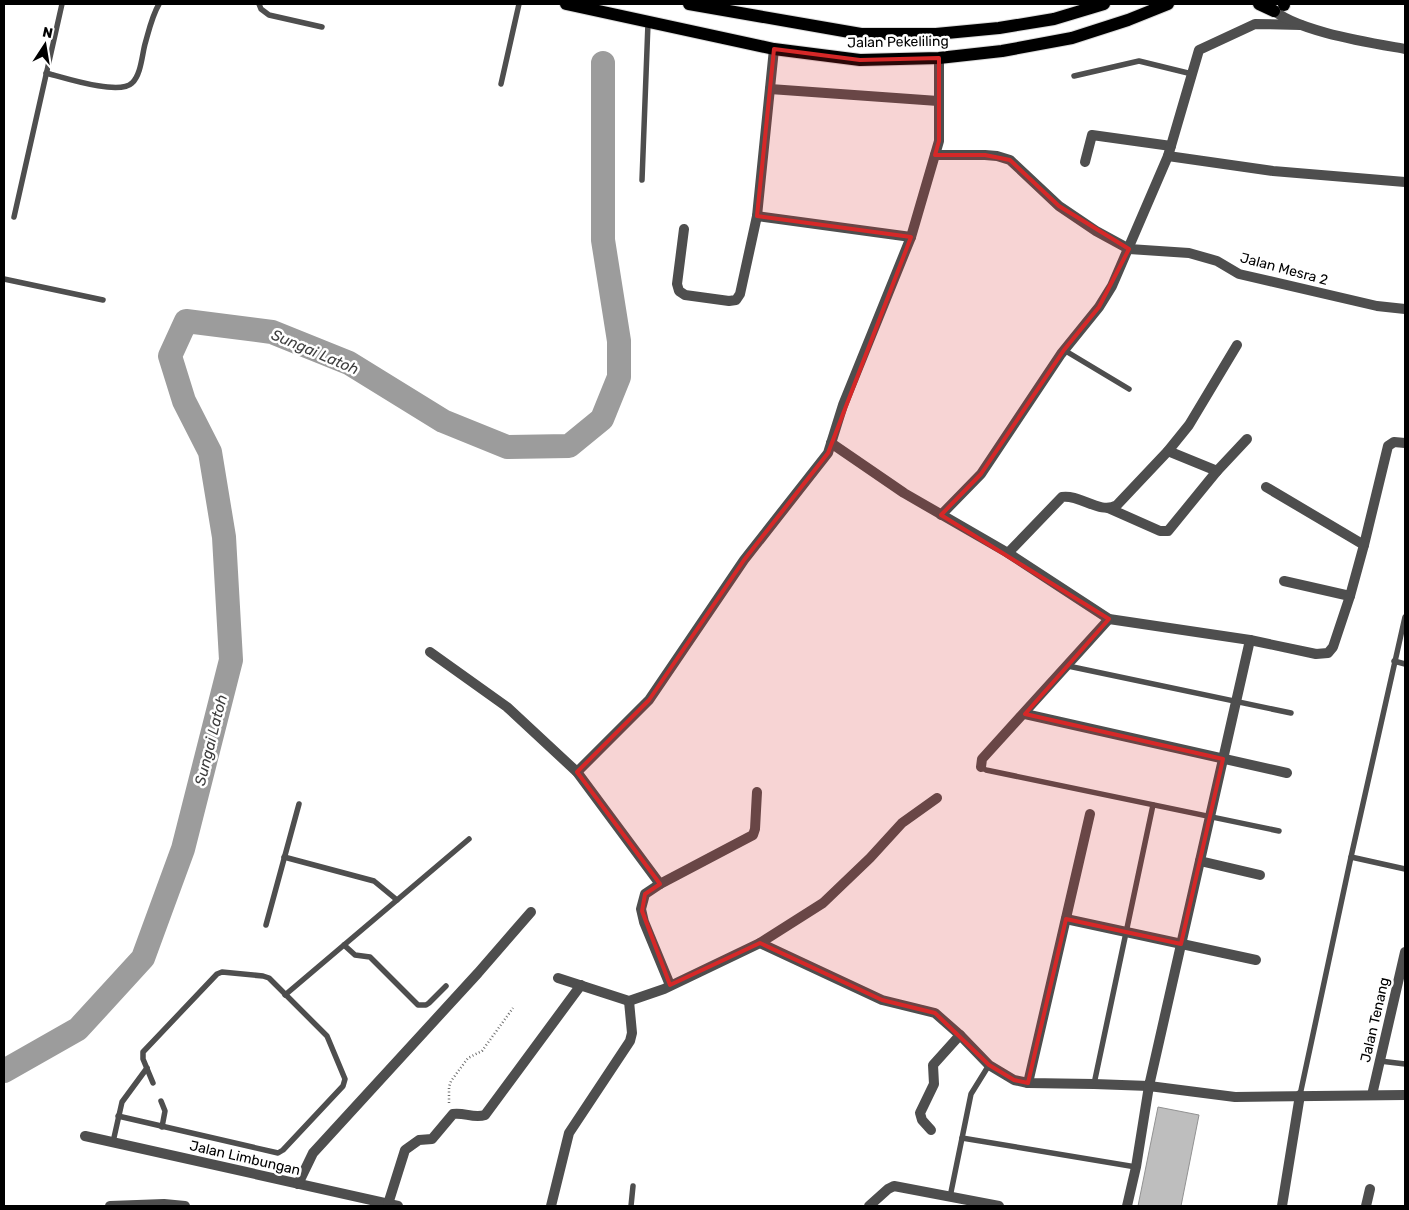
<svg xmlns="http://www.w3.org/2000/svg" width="1409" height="1210" viewBox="0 0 1409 1210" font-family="Rubik,sans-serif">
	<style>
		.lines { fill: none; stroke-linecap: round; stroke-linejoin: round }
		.river { stroke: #9c9c9c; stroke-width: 24 }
		.building { fill: #bebebe; stroke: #929292 }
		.primary-casing { stroke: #dbdbdb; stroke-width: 14 }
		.path { stroke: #707070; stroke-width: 2.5; stroke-dasharray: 1 2.5; stroke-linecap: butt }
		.service { stroke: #4e4e4e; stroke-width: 5.5 }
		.minor { stroke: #4e4e4e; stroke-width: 10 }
		.tertiary { stroke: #4e4e4e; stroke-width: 10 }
		.primary { stroke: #000; stroke-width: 12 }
		.marked { fill: #d62828; fill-opacity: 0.2; stroke: #d62828; stroke-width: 4; stroke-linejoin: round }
		.labels { text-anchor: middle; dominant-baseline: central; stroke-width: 5; stroke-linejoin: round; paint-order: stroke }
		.street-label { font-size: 14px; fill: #000; stroke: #fff }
		.water-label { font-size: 15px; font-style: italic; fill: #3d3d3d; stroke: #fff }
	</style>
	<rect width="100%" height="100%" fill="#fff"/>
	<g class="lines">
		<path class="river" d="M4 1071 78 1029 143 958 183 849 231 660 224 537 210 452 184 401 170 356 186 321 272 332 349 363 443 421 507 447 569 446 602 419 619 377V341L603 240V63"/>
	</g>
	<path class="building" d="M1158 1107 1199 1115 1181 1206H1138Z"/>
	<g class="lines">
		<g class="primary-casing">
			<g id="primary">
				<path d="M566 4 774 49 860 60 939 58 1002 51 1072 38 1128 20 1168 4"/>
				<path d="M689 4 861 34H936L999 28 1054 19 1104 4"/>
				<path d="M1259 4 1274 11"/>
				<path d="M1284 4V5"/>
			</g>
		</g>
		<path class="path" d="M449 1103V1087L451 1081 468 1058 482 1051 513 1008"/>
		<g class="service">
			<path d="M259 4 261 9 269 15 322 27"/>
			<path d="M46 73C62 77 119 96 132 83 141 75 142 55 145 44 149 30 152 16 159 4"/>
			<path d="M1074 76 1139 61 1192 74"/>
			<path d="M501 84 519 4"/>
			<path d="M642 180 648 23"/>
			<path d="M14 217 62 4"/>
			<path d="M4 279 103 300"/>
			<path d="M1064 350 1129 389"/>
			<path d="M1394 661 1405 664"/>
			<path d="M1068 666 1291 713"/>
			<path d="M981 767 986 770 1279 831"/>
			<path d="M284 857 374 881 397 900"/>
			<path d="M1351 857 1405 869"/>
			<path d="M266 925 299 804"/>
			<path d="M344 945 355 955 370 957 418 1005H426L429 1003 446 986"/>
			<path d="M285 995 469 839"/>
			<path d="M1380 1061 1405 1064"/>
			<path d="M1094 1084 1153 805"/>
			<path d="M1300 1095 1351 857 1405 617"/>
			<path d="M161 1101 165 1111 162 1127"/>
			<path d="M118 1116 278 1153 283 1150 343 1086 345 1079 327 1036 269 978 263 976 222 972 217 974 143 1052V1059L153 1083"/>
			<path d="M962 1138 1136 1167"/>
			<path d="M113 1142 122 1102 147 1068"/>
			<path d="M950 1197 971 1094 989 1065"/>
			<path d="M631 1206 633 1186"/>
		</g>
		<g class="minor">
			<path d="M770 89 938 101"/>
			<path d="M935 155H985L997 156 1010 160 1059 206 1096 231 1129 249 1189 253 1217 261 1239 274 1377 306 1405 309"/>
			<path d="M1168 156 1273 171 1405 182"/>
			<path d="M1085 162 1092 135 1171 146"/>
			<path d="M757 216 911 237"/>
			<path d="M684 229 677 284 679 291 685 295 729 301 736 300 740 294 757 216 774 49"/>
			<path d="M831 443 904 493 1008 553 1109 619 1250 640 1316 654 1328 653 1333 647 1350 596 1364 545 1388 446 1394 442 1405 443"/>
			<path d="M1168 451 1217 471 1247 439"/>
			<path d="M1266 487 1364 545"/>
			<path d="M1108 508 1160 531H1168L1217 471"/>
			<path d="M941 515 981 474 1061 354 1099 307 1112 286 1168 156 1199 50 1255 24 1301 25"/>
			<path d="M1008 553 1062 497C1080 494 1100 515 1117 505L1168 451 1189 425 1237 345"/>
			<path d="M1284 581 1350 596"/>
			<path d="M430 652 507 707 577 772 660 884 645 894 641 909 644 922 670 985"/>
			<path d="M1025 714 1287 773"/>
			<path d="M981 767 982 759 1109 619"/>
			<path d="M577 772 649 700 744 560 828 453 843 405 911 237 939 141V58"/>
			<path d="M1200 861 1260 875"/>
			<path d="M660 884 753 835 755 829 757 792"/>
			<path d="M1066 919 1256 960"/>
			<path d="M760 943 882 1000 935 1013 960 1035 989 1065 1014 1080 1028 1083 1094 1084 1149 1086 1250 640"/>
			<path d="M558 978 629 1001 664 989 760 943 823 903 870 858 902 823 937 798"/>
			<path d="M1028 1083 1090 814"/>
			<path d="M931 1130 922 1120 920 1113 934 1084 933 1065 960 1035"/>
			<path d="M85 1136 398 1206"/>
			<path d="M298 1184 313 1153 478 973 531 912"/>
			<path d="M388 1204 405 1150 419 1140 432 1139 453 1114C464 1112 474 1119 485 1115L581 985"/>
			<path d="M110 1206 164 1204 185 1206"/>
			<path d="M551 1206 569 1133 630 1041 632 1033 629 1001"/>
			<path d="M869 1206 888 1189 894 1186 999 1206"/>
			<path d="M1282 1206 1300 1095"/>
			<path d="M1366 1206 1370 1189"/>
		</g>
		<g class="tertiary">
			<path d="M1270 7C1292 31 1372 43 1405 49"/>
			<path d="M1372 1095 1405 952"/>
			<path d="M1127 1206 1136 1167 1149 1086 1235 1097 1405 1095"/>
		</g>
		<use href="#primary" class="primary"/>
	</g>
	<path class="marked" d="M774 49 860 60 939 58V141L935 155H985L1010 160 1059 206 1129 249 1099 307 1064 350 981 474 941 515 1109 619 1025 714 1223 759 1181 944 1066 919 1028 1083 1014 1080 989 1065 935 1013 882 1000 760 943 670 985 642 911 645 894 660 884 577 772 649 700 744 560 828 453 911 237 757 216Z"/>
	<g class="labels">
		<g class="street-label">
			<text transform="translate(898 42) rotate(-1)">Jalan Pekeliling</text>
			<text transform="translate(1284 269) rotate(15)">Jalan Mesra 2</text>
			<text transform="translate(1375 1020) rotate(-77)">Jalan Tenang</text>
			<text transform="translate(245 1158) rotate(13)">Jalan Limbungan</text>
		</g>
		<g class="water-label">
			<text transform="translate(315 352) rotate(23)">Sungai Latoh</text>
			<text transform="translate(211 740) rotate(-76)">Sungai Latoh</text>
		</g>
	</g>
	<rect width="1409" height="1210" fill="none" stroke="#000000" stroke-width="10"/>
	<g transform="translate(45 45) rotate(12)" stroke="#ffffff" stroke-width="4" paint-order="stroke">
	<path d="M0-4L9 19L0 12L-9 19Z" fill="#000000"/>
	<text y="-8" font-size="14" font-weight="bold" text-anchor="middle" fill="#000000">N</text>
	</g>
</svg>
